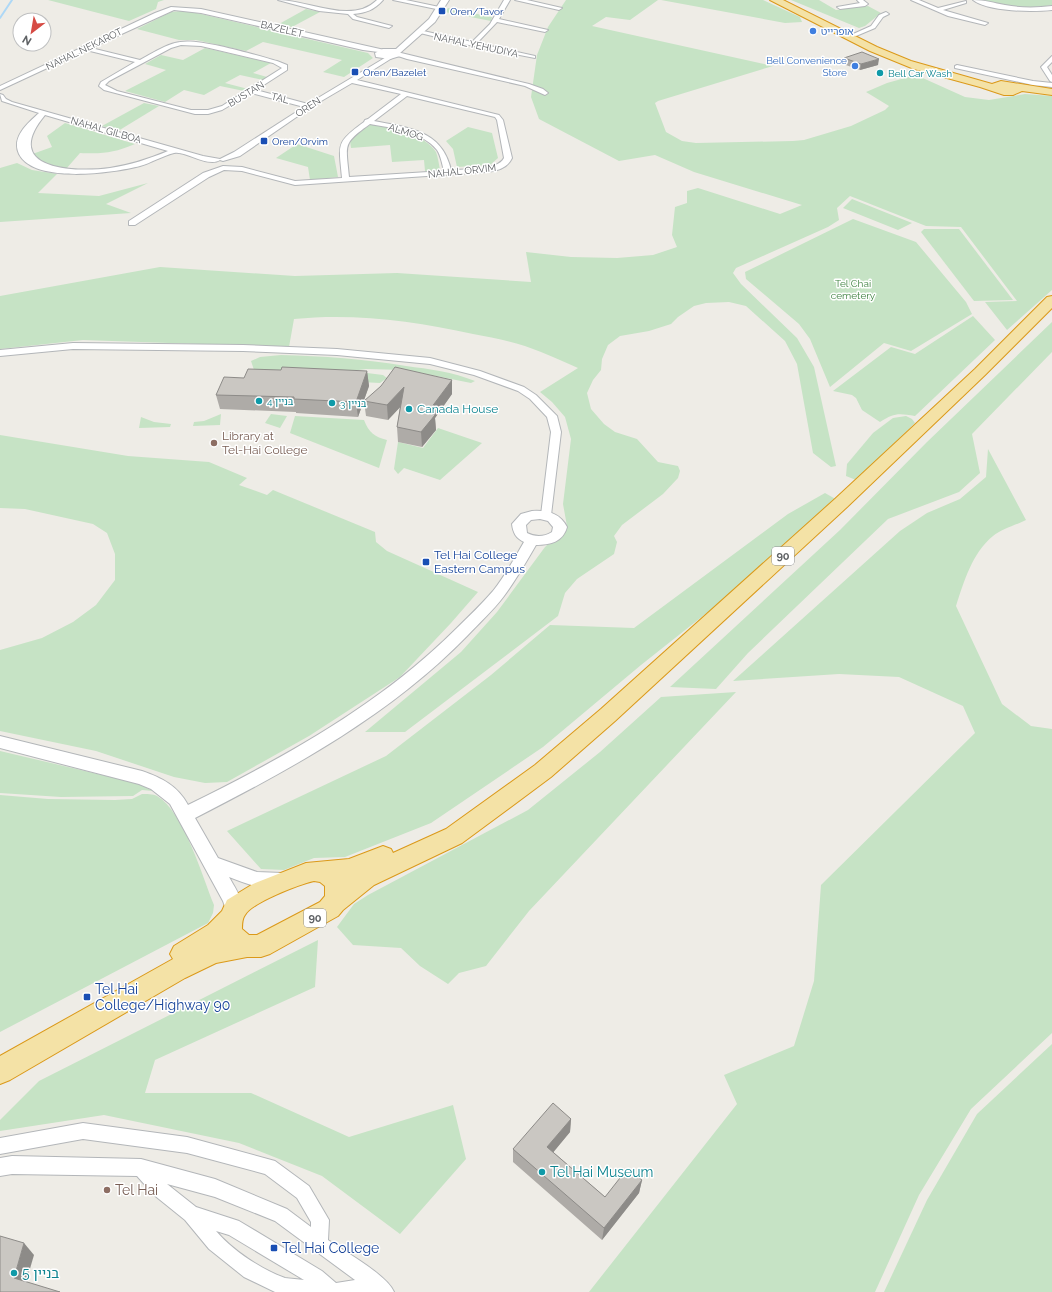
<svg xmlns="http://www.w3.org/2000/svg" width="1052" height="1292" viewBox="0 0 1052 1292" font-family="Raleway,'Noto Sans Hebrew',sans-serif">
	<style>
		.green { fill: #c6e3c5 }
		.lines { fill: none; stroke-linecap: round; stroke-linejoin: round }
		.stream { stroke: #aed8f6; stroke-width: 2 }
		.minor-casing { stroke: #b3b6b9; stroke-width: 2 }
		.tertiary-casing { stroke: #b3b6b9; stroke-width: 2 }
		.trunk-casing { stroke: #db9919; stroke-width: 2 }
		.minor { fill: #fff; fill-rule: evenodd }
		.tertiary { fill: #fff; fill-rule: evenodd }
		.trunk { fill: #f4e2a6; fill-rule: evenodd }
		.wall { fill: #aeaba7 }
		.shaded-wall { fill: #8d8b88 }
		.building { fill: #cac7c2; stroke: #8d8b88 }
		.transit-dot { fill: #1a4fb4; stroke: #fff; stroke-width: 1.5 }
		.shop-dot { fill: #3f7fe0; stroke: #fff; stroke-width: 1.5 }
		.culture-dot { fill: #0f9aa8; stroke: #fff; stroke-width: 1.5 }
		.education-dot { fill: #8d6e63; stroke: #fff; stroke-width: 1.5 }
		.labels { text-anchor: middle; dominant-baseline: central; stroke-width: 3; stroke-linejoin: round; paint-order: stroke }
		.far-transit-label { font-size: 10px; fill: #164399; stroke: #fff; text-anchor: start }
		.far-street-label { font-size: 10px; fill: #5e6164; stroke: #fff }
		.far-shop-label { font-size: 10px; fill: #366cbe; stroke: #fff; text-anchor: start }
		.far-culture-label { font-size: 10px; fill: #0d838f; stroke: #fff; text-anchor: start }
		.far-park-label { font-size: 10px; fill: #3f8241; stroke: #fff }
		.shield { fill: #fff; stroke: #8e9092; stroke-width: 1 }
		.shield-label { font-size: 11px; font-weight: bold; fill: #5e6164 }
		.culture-label { font-size: 12px; fill: #0d838f; stroke: #fff; text-anchor: start }
		.education-label { font-size: 12px; fill: #785e54; stroke: #fff; text-anchor: start }
		.transit-label { font-size: 12px; fill: #164399; stroke: #fff; text-anchor: start }
		.near-transit-label { font-size: 14px; fill: #164399; stroke: #fff; text-anchor: start }
		.near-culture-label { font-size: 14px; fill: #0d838f; stroke: #fff; text-anchor: start }
		.near-education-label { font-size: 14px; fill: #785e54; stroke: #fff; text-anchor: start }
	</style>
	<rect width="100%" height="100%" fill="#eeece6"/>
	<g class="green">
		<path d="M48 0H164L158 2 156 9 129 21Z"/>
		<path d="M566 0H658L630 20 606 17 592 26 773 66 658 101 655 103 666 132 682 141 696 143 793 141 804 140 851 126 885 110 889 106 866 92 887 83 916 75 965 97 989 100 1025 94 1052 96V290L1007 330 985 302 1017 301 961 227 926 226 850 196 837 208 839 220 828 227 736 268 733 273 741 284 797 338 814 367 836 466 831 467 813 453 797 364 785 341 746 306 729 302 706 303 694 306 678 317 671 324 649 331 620 336 608 345 602 359 601 370 593 380 587 393 591 409 604 424 615 432 637 439 658 462 678 466 680 471 678 478 663 494 622 525 614 536 617 542 614 554 577 579 565 593 558 616 405 732H365L461 652 497 612 545 547 567 526 563 504 571 439 565 417 552 402 540 392 578 368C566 363 554 357 541 352 520 343 496 338 473 334 415 321 354 313 294 319L289 347 83 340 0 349V296L160 267 295 276 397 273 531 282 526 252 571 257 617 258 653 255 677 247 672 235 675 207 687 203V191L698 188 780 214 802 205 694 172 655 155 619 161 539 119 531 97 537 55 548 27Z"/>
		<path d="M661 0H763L800 17 802 22 785 23Z"/>
		<path d="M791 0H819L836 10 868 6 881 13 865 26 859 28Z"/>
		<path d="M983 0H1052V5C1026 9 1009 7 983 0Z"/>
		<path d="M448 8 492 17 491 21 445 12Z"/>
		<path d="M306 9 320 12 292 27 279 24Z"/>
		<path d="M181 11H188L368 53 373 58 344 77 323 72 342 60 263 42 246 51 196 40H179L137 29 171 12Z"/>
		<path d="M205 48 271 63 253 73 267 77 263 80 240 75 225 83 248 89 244 91 220 86 204 95 184 90 165 102 125 91 166 70 145 64 161 55 183 60Z"/>
		<path d="M144 103 159 106 118 131 102 126Z"/>
		<path d="M65 123 135 144C113 153 104 154 80 153L66 169 49 167 24 157 52 147 47 136Z"/>
		<path d="M370 125C388 125 426 135 436 152 438 157 439 165 440 170L425 171 424 160 392 162 390 145 351 148 350 141 356 134Z"/>
		<path d="M468 127 492 133 498 158 490 165 457 167 453 149 446 141Z"/>
		<path d="M297 144 334 156 338 177 310 180 308 167 276 158Z"/>
		<path d="M17 163 32 170 57 174 38 193 99 196 148 183 106 204 131 213 0 222V168Z"/>
		<path d="M852 199 912 223 898 230 843 208Z"/>
		<path d="M853 219 916 242 966 302 972 314 911 351 884 343 830 387 810 339 799 324 746 279 745 272Z"/>
		<path d="M924 229H959L1013 300 974 301 921 232Z"/>
		<path d="M973 316 995 340 915 416C898 413 894 413 880 422L862 410 856 398 852 395 833 391 891 347 915 354Z"/>
		<path d="M1052 322V352L972 434 980 473 959 492 888 519 748 653 716 689 670 687 840 530 927 442Z"/>
		<path d="M281 355C323 356 364 359 406 366 429 369 453 372 475 381L471 383 406 370 366 369 322 375 255 373 251 361 260 357Z"/>
		<path d="M367 373 383 375 387 378 380 383 361 382 362 375Z"/>
		<path d="M221 414 220 425 193 426 194 422 204 421Z"/>
		<path d="M271 414 287 416 280 428 265 423Z"/>
		<path d="M295 416 364 420C369 433 375 437 387 440L379 468 290 433Z"/>
		<path d="M906 416 912 419 915 423 856 480 846 476 847 464 873 433 893 418Z"/>
		<path d="M141 417 154 422 171 424 170 427 139 428Z"/>
		<path d="M438 428 482 443 440 480 404 468 398 474 394 469 398 442 423 448Z"/>
		<path d="M0 435 128 456 209 462 247 478 239 485 267 495 273 490 375 532 376 542 387 551 478 592 451 623 400 677 309 736 227 782 205 783 174 777 96 751 0 731V650L42 638 73 622 96 605 115 580V554L107 533 93 524 25 509 0 508Z"/>
		<path d="M988 449 1026 520C1016 525 1002 529 993 536 972 553 964 582 956 606L1002 704 1031 726 1052 729V1033L971 1109 919 1195 875 1292H589L737 1104 724 1075 794 1046 814 981 821 885 975 733 963 706 899 677 839 674 733 681 900 531 927 513 960 499 986 477Z"/>
		<path d="M825 493 839 501 747 581 641 665 543 747 431 823 345 857 314 858 284 870 261 869 227 831 386 756 491 675 550 625 634 628 788 514Z"/>
		<path d="M736 692 529 911 486 966 459 973 448 984 420 966 401 948 353 945 337 927 354 904 368 895 528 810 600 752 661 697Z"/>
		<path d="M0 751 136 783 153 791 142 790 133 796 61 797 0 793Z"/>
		<path d="M142 794C146 794 153 794 157 796 184 812 202 876 214 905L213 913 208 923 0 1032V795L48 799 115 800 132 799Z"/>
		<path d="M318 940 315 987 155 1060 145 1093H251L349 1137 453 1105 466 1159 400 1234 322 1176 239 1143 104 1115 0 1131V1120L39 1081Z"/>
		<path d="M1052 1044V1292H884L927 1200 977 1114Z"/>
	</g>
	<g class="lines">
		<path class="stream" d="M0 18 12 0"/>
		<g class="minor-casing">
			<g id="minor">
				<path d="M278 0C308 0 352 25 377 0H383C374 10 366 13 353 14L357 17 392 26 389 28 353 19 348 14 319 11Z"/>
				<path d="M393 0H406L444 8 441 10Z"/>
				<path d="M504 0H510L499 19 548 30 545 32 497 22 477 43 535 56V58L473 46 416 32 419 30 472 42 490 24Z"/>
				<path d="M515 0H527L562 8 559 10Z"/>
				<path d="M857 0H863L868 4 865 6 840 9 837 7 860 3Z"/>
				<path d="M911 0H919L938 8 966 1V3L943 10 988 23 985 25 948 16Z"/>
				<path d="M171 7 201 9 389 51 386 53 363 50 201 13 174 10 91 48 140 60C153 53 166 44 180 42 200 38 255 55 277 61L287 65V70L256 90 308 104 388 56H392V58L357 80 499 115 503 120 512 158C507 169 496 171 485 172L295 185 242 171 224 170 209 177 135 225H129V221L203 173 223 166 242 167 295 181 342 178C339 144 335 143 364 122L365 120 368 119 401 94 352 83 311 107 240 156 223 161 220 160C208 168 185 150 174 153 162 156 151 163 140 166 113 173 34 184 19 154 11 137 28 123 39 113L2 101 0 94 3 95 6 99 12 102 203 156 220 159 234 152 304 107 251 93 222 110 208 114H195L104 90 99 86 101 82 135 62 86 50 0 90V86L155 13ZM181 45 201 46 273 63 282 68 222 106 208 110H191L117 91 105 85 109 81 171 48ZM407 96 495 117 497 120 504 158C498 171 464 169 451 170 442 130 409 128 374 121ZM45 115 168 151C149 159 130 165 110 168 73 173 0 169 45 115ZM370 124C391 128 422 131 437 150 441 156 442 164 444 171L349 177C346 144 342 144 370 124Z"/>
				<path d="M886 12 889 14 883 17 875 28 856 36 851 35 871 26 879 15Z"/>
				<path d="M397 52 529 84 543 89 548 93 545 95 525 86 407 59 395 55V53Z"/>
				<path d="M1052 56V62L1047 67 1052 75V82L1050 81 1041 67Z"/>
				<path d="M957 65 1033 81 1052 83V87L1033 85 955 68V66Z"/>
				<path d="M73 343 243 345 337 349 430 358 480 371 524 387 536 395 557 416 561 432 551 515 546 518 541 515 551 432 547 417 530 399 518 391 474 375 430 364 337 355 243 351 73 349 0 356V350Z"/>
				<path d="M83 1123 187 1137 275 1161 309 1186 329 1220 328 1240C344 1251 387 1275 394 1292H275L244 1277 209 1249 185 1220 154 1195 137 1176 12 1174 0 1176V1158L12 1156 141 1159 215 1179 287 1209 311 1227V1222L297 1198 265 1174 187 1153 83 1139 0 1154V1138ZM167 1184 215 1197 275 1221 355 1280 336 1283 322 1271 239 1221 196 1207ZM216 1231 229 1235 304 1280C298 1279 291 1279 285 1278 262 1270 232 1250 216 1231Z"/>
			</g>
		</g>
		<g class="tertiary-casing">
			<g id="tertiary">
				<path d="M441 0H449L435 22 400 53V56L390 59 376 57 375 53 383 49H396L429 19Z"/>
				<path d="M973 0C985 0 994 3 1005 5 1020 8 1036 8 1052 6V10C1033 12 989 12 973 0Z"/>
				<path d="M532 511C547 510 560 513 567 527 563 542 550 545 536 545 526 562 516 580 504 596 493 611 479 623 467 636 390 715 293 768 195 818L218 858 257 872 282 873 288 876 291 881 288 886C268 893 247 884 229 877 235 888 246 902 240 915L234 917 228 915 223 901 170 804 151 789 139 784 0 748V736L142 771C162 778 178 786 188 805 285 757 380 705 457 628 469 616 482 604 493 591 505 576 514 559 524 542 516 538 513 533 512 524L521 514ZM540 519 548 521 553 527 552 532C544 537 535 537 527 533L526 525 531 520Z"/>
			</g>
		</g>
		<g class="trunk-casing">
			<g id="trunk">
				<path d="M770 0H783L877 47 911 61 992 84 1001 81 1052 89V95L1022 91 1013 95H1004L980 87 914 69 870 51Z"/>
				<path d="M1052 296V308L985 375 847 507 615 721 551 777 462 843 374 885 343 910 338 916 270 954 261 957H247L216 963 185 978 10 1080 0 1084V1056L173 959 170 954 174 946 208 925 222 911 227 900 253 884 306 863 349 859 383 846 391 849 393 853 446 829 535 765 601 709 835 499 975 369 1047 297ZM314 881 320 882 325 886V896L320 902 257 935H249L242 929C242 925 242 919 245 915 251 903 300 884 314 881Z"/>
			</g>
		</g>
		<use href="#minor" class="minor"/>
		<use href="#tertiary" class="tertiary"/>
		<use href="#trunk" class="trunk"/>
	</g>
	<g class="wall">
		<path d="M844 58 878 65 860 70 843 64Z"/>
		<path d="M367 371 369 386 358 417 296 413V412L220 409 216 395 244 378Z"/>
		<path d="M452 380V394L435 418 436 430 422 447 398 442 397 427 400 407 388 420 366 416 364 401Z"/>
		<path d="M571 1119 570 1132 553 1152 605 1197 642 1180 639 1193 602 1240 513 1162V1149Z"/>
	</g>
	<g class="shaded-wall">
		<path d="M879 59 878 65 860 70 861 64Z"/>
		<path d="M367 371 369 386 358 417 356 402Z"/>
		<path d="M452 380V394L435 418 436 430 422 447 421 432 428 412Z"/>
		<path d="M404 387 405 402 388 420 387 405Z"/>
		<path d="M571 1119 570 1132 547 1160V1147Z"/>
		<path d="M642 1180 639 1193 602 1240 604 1228Z"/>
		<path d="M24 1243 34 1255 24 1289 14 1278Z"/>
	</g>
	<g class="building">
		<path d="M862 52 879 59 861 64 844 58Z"/>
		<path d="M282 367 367 371 356 402 294 399V397L216 395 224 377 244 378 248 369 281 370Z"/>
		<path d="M395 367 452 380 428 412 435 415 421 432 397 427 404 387 387 405 364 401 381 386Z"/>
		<path d="M553 1103 571 1119 547 1147 605 1197 627 1169 642 1180 604 1228 513 1149Z"/>
		<path d="M0 1236 24 1243 14 1278 60 1292H0Z"/>
	</g>
	<g class="transit-dot">
		<rect x="438" y="7" width="8" height="8" rx="2"/>
		<rect x="351" y="68" width="8" height="8" rx="2"/>
		<rect x="260" y="137" width="8" height="8" rx="2"/>
		<rect x="422" y="558" width="8" height="8" rx="2"/>
		<rect x="83" y="993" width="8" height="8" rx="2"/>
		<rect x="270" y="1244" width="8" height="8" rx="2"/>
	</g>
	<g class="shop-dot">
		<circle cx="813" cy="31" r="4"/>
		<circle cx="855" cy="66" r="4"/>
	</g>
	<g class="culture-dot">
		<circle cx="880" cy="73" r="4"/>
		<circle cx="259" cy="401" r="4"/>
		<circle cx="332" cy="403" r="4"/>
		<circle cx="409" cy="409" r="4"/>
		<circle cx="542" cy="1172" r="4"/>
		<circle cx="14" cy="1273" r="4"/>
	</g>
	<g class="education-dot">
		<circle cx="214" cy="443" r="4"/>
		<circle cx="107" cy="1190" r="4"/>
	</g>
	<g class="labels">
		<g class="far-transit-label">
			<text x="450" y="11">Oren/Tavor</text>
			<text x="363" y="72">Oren/Bazelet</text>
			<text x="272" y="141">Oren/Orvim</text>
		</g>
		<g class="far-street-label">
			<text transform="translate(282 29) rotate(13)">BAZELET</text>
			<text transform="translate(476 45) rotate(12)">NAHAL YEHUDIYA</text>
			<text transform="translate(84 49) rotate(-26)">NAHAL NEKAROT</text>
			<text transform="translate(246 94) rotate(-31)">BUSTAN</text>
			<text transform="translate(280 98) rotate(14)">TAL</text>
			<text transform="translate(308 107) rotate(-33)">OREN</text>
			<text transform="translate(106 130) rotate(16)">NAHAL GILBOA</text>
			<text transform="translate(406 132) rotate(17)">ALMOG</text>
			<text transform="translate(462 171) rotate(-6)">NAHAL ORVIM</text>
		</g>
		<g class="far-shop-label">
			<text x="821" y="31">אופרייט</text>
			<text x="847" y="60" text-anchor="end">Bell Convenience<tspan x="847" dy="12">Store</tspan></text>
		</g>
		<g class="far-culture-label">
			<text x="888" y="73">Bell Car Wash</text>
			<text x="267" y="401">בניין 4</text>
			<text x="340" y="403">בניין 3</text>
		</g>
		<g class="far-park-label">
			<text x="853" y="283">Tel Chai<tspan x="853" dy="12">cemetery</tspan></text>
		</g>
		<g class="shield">
			<rect x="772" y="547" width="22" height="18" rx="3"/>
			<rect x="304" y="909" width="22" height="18" rx="3"/>
		</g>
		<g class="shield-label">
			<text x="783" y="556">90</text>
			<text x="315" y="918">90</text>
		</g>
		<g class="culture-label">
			<text x="417" y="409">Canada House</text>
		</g>
		<g class="education-label">
			<text x="222" y="436">Library at<tspan x="222" dy="14">Tel-Hai College</tspan></text>
		</g>
		<g class="transit-label">
			<text x="434" y="555">Tel Hai College<tspan x="434" dy="14">Eastern Campus</tspan></text>
		</g>
		<g class="near-transit-label">
			<text x="95" y="989">Tel Hai<tspan x="95" dy="16">College/Highway 90</tspan></text>
			<text x="282" y="1248">Tel Hai College</text>
		</g>
		<g class="near-culture-label">
			<text x="550" y="1172">Tel Hai Museum</text>
			<text x="22" y="1273">בניין 5</text>
		</g>
		<g class="near-education-label">
			<text x="115" y="1190">Tel Hai</text>
		</g>
	</g>
	<g transform="translate(32 32) rotate(211)"><circle r="19" fill="#ffffff" stroke="#bfc0c1"/>
	<path d="M0-3L7 15L0 10L-7 15Z" fill="#d64b44"/>
	<text y="-6" font-size="11" font-weight="bold" text-anchor="middle" fill="#5e6164">N</text>
	</g>
</svg>
